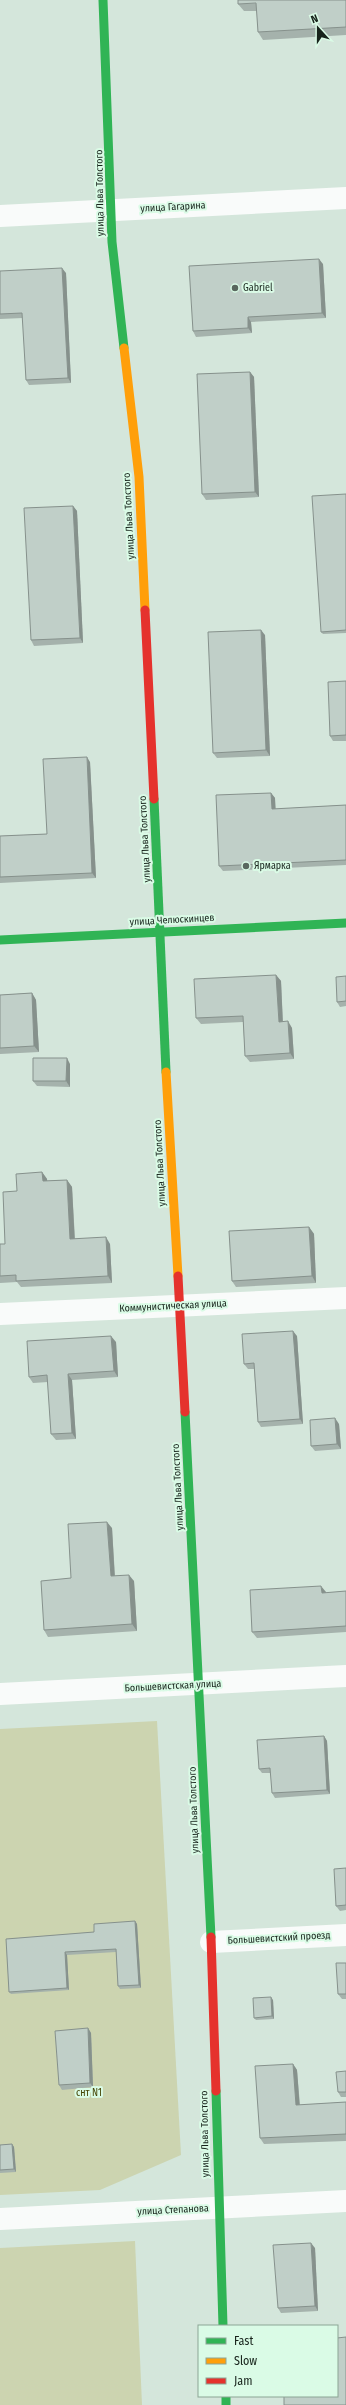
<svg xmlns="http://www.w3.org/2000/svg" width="346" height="2405" viewBox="0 0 346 2405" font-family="'Fira Sans Condensed',sans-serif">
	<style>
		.green { fill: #ccd4b0 }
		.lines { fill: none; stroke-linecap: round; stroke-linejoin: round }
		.street { stroke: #f9fbfa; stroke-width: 22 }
		.fast { stroke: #30b455; stroke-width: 9 }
		.slow { stroke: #ff9f0a; stroke-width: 9 }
		.jam { stroke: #e5322d; stroke-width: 9 }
		.wall { fill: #a5b2ac }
		.shaded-wall { fill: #86918c }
		.building { fill: #c0cfc8; stroke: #86918c }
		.poi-dot { fill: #59675e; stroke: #dafbe6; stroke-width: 1.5 }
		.labels { text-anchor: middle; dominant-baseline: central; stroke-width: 4; stroke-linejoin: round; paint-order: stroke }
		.street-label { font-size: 10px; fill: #17231b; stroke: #dafbe6 }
		.poi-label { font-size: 10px; fill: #17231b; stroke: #dafbe6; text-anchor: start }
		.park-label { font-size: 10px; fill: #444303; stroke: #dafbe6 }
	</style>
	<rect width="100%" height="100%" fill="#d4e6db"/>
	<g class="green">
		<path d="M157 1721 181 2155 100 2190 0 2195V1729Z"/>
		<path d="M135 2241 142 2405H0V2248Z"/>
	</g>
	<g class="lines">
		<g class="street">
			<path d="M0 216 346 198"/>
			<path d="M0 1314 346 1298"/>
			<path d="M0 1694 346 1676"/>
			<path d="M211 1942 346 1935"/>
			<path d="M0 2219 346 2201"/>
		</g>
		<g class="fast">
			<path d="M103 0 112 242 124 348"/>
			<path d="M154 799 166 1072"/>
			<path d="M0 940 346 923"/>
			<path d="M185 1412 211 1937"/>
			<path d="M216 2091 223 2326"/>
			<path d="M226 2396V2405"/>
		</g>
		<g class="slow">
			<path d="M124 348 139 477 145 610"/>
			<path d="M166 1072 178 1276"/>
		</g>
		<g class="jam">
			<path d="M145 610 154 799"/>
			<path d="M178 1276 185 1412"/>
			<path d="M211 1937 216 2091"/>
		</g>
	</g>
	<g class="wall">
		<path d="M346 0V35L263 40 258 32 257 11H244L238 4Z"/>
		<path d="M323 264 326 318 251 322 252 333 196 337 193 331Z"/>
		<path d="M0 271 66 273 71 383 29 385 26 380 23 318 0 319Z"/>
		<path d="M250 372 254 377 259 497 206 500 202 494Z"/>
		<path d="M346 494V633L323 634 321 632Z"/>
		<path d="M73 506 77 511 83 643 34 646 31 640Z"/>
		<path d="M265 635 270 756 217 758 213 753Z"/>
		<path d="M346 681V741H333L330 736Z"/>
		<path d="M90 762 96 878 0 883V836L47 834Z"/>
		<path d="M271 793 275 798V809L346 805V865L223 871 219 866Z"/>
		<path d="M276 975 281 981 283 1022 292 1028 294 1059 250 1062 245 1056 243 1022 201 1024 196 1018Z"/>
		<path d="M346 976V1006L340 1007 337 1002Z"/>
		<path d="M32 993 36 1000 39 1052 0 1054V995Z"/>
		<path d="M70 1064V1087L37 1086 33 1081Z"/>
		<path d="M42 1172 47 1179V1181L67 1180 72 1187 75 1239 110 1244 112 1283 21 1287 17 1282 0 1283V1244H5L17 1191Z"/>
		<path d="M309 1227 314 1234 316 1283 236 1287 232 1281Z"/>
		<path d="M297 1336 303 1424 261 1427 258 1422 254 1369H248L244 1364Z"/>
		<path d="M116 1342 118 1377 72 1380 76 1439 56 1440 51 1434 48 1382 33 1383 29 1377Z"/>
		<path d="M339 1424 341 1449 315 1451 311 1446Z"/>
		<path d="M112 1528 115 1576 134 1581 137 1631 48 1637 44 1630 71 1578Z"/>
		<path d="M346 1591V1632L257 1638 252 1632 326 1592V1593Z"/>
		<path d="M324 1736 327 1741 330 1794 275 1798 272 1793 271 1773H262L259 1769Z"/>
		<path d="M346 1868V1910L340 1911 336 1906Z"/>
		<path d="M135 1921 137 1924 141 1988 120 1989 118 1986 116 1952 67 1955 69 1990 11 1994 9 1992 6 1939 94 1932Z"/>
		<path d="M346 1963V1999H342L338 1994Z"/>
		<path d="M273 2000 274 2019 256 2020 254 2018Z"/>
		<path d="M88 2028 91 2033 93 2087 62 2090 59 2085Z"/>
		<path d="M293 2064 297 2070 300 2105 346 2102V2141L264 2144 260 2138Z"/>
		<path d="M346 2071V2097H341L338 2092Z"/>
		<path d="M12 2144 14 2147 16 2172 0 2173V2145Z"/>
		<path d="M315 2248 318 2311 281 2313 278 2308Z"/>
	</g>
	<g class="shaded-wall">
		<path d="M319 259 323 264 326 318 322 313Z"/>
		<path d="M62 268 66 273 71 383 68 378Z"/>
		<path d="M248 317 251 322 252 333 248 328Z"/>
		<path d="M250 372 254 377 259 497 255 492Z"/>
		<path d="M73 506 77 511 83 643 80 638Z"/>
		<path d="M261 630 265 635 270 756 266 750Z"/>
		<path d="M87 757 90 762 96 878 92 873Z"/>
		<path d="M271 793 275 798 276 814 272 809Z"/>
		<path d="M276 975 281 981 283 1028 279 1022Z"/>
		<path d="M32 993 36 1000 39 1052 34 1046Z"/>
		<path d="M288 1021 292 1028 294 1059 290 1053Z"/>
		<path d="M67 1058 70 1064V1087L66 1081Z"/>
		<path d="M42 1172 47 1179 48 1188 43 1181Z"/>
		<path d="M67 1180 72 1187 75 1246 70 1239Z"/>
		<path d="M309 1227 314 1234 316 1283 312 1276Z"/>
		<path d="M106 1237 110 1244 112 1283 108 1276Z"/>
		<path d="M293 1331 297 1336 303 1424 300 1419Z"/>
		<path d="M111 1336 116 1342 118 1377 114 1371Z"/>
		<path d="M68 1374 72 1380 76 1439 72 1433Z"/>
		<path d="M335 1418 339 1424 341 1449 337 1444Z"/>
		<path d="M107 1522 112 1528 115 1582 111 1576Z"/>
		<path d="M129 1575 134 1581 137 1631 132 1624Z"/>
		<path d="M321 1586 326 1592V1599L322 1593Z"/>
		<path d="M324 1736 327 1741 330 1794 327 1790Z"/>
		<path d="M135 1921 137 1924 141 1988 139 1985Z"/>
		<path d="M65 1952 67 1955 69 1990 67 1988Z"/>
		<path d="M271 1997 273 2000 274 2019 272 2016Z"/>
		<path d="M88 2028 91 2033 93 2087 90 2083Z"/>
		<path d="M293 2064 297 2070 300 2111 296 2105Z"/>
		<path d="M12 2144 14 2147 16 2172 14 2169Z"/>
		<path d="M311 2243 315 2248 318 2311 315 2306Z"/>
	</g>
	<g class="building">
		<path d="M238 0H346V27L258 32 256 3 238 4Z"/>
		<path d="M319 259 322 313 248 317V328L193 331 189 266Z"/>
		<path d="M62 268 68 378 26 380 22 313 0 314V271Z"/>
		<path d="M250 372 255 492 202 494 197 374Z"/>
		<path d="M346 494V630L321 632 312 496Z"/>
		<path d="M73 506 80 638 31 640 24 508Z"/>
		<path d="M261 630 266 750 213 753 208 632Z"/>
		<path d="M346 681V735L330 736 328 682Z"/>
		<path d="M87 757 92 873 0 877V836L47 834 43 759Z"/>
		<path d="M271 793 272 809 346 805V860L219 866 216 795Z"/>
		<path d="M276 975 279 1022 288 1021 290 1053 245 1056 243 1016 196 1018 194 979Z"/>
		<path d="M346 976V1001L337 1002 336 977Z"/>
		<path d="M32 993 34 1046 0 1048V995Z"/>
		<path d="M33 1058H67L66 1081H33Z"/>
		<path d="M42 1172 43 1181 67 1180 70 1239 106 1237 108 1276 16 1281V1275L0 1276V1244H5L3 1192 17 1191 16 1174Z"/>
		<path d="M309 1227 312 1276 232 1281 229 1231Z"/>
		<path d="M293 1331 300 1419 258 1422 254 1363 244 1364 242 1334Z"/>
		<path d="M111 1336 114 1371 68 1374 72 1433 51 1434 47 1375 29 1377 27 1341Z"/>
		<path d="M335 1418 337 1444 311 1446 310 1420Z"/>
		<path d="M107 1522 111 1576 129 1575 132 1624 44 1630 41 1581 71 1578 68 1524Z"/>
		<path d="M321 1586 322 1593 346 1591V1626L252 1632 250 1590Z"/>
		<path d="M324 1736 327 1790 272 1793 270 1768 259 1769 257 1740Z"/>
		<path d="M346 1868V1905L336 1906 334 1869Z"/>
		<path d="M135 1921 139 1985 118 1986 116 1949 65 1952 67 1988 9 1992 6 1939 94 1932V1924Z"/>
		<path d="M336 1963H346V1994H338Z"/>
		<path d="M271 1997 272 2016 254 2018 253 1998Z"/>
		<path d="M88 2028 90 2083 59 2085 55 2031Z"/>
		<path d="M293 2064 296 2105 346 2102V2134L260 2138 255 2066Z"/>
		<path d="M346 2071V2092H338L336 2072Z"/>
		<path d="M12 2144 14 2169 0 2170V2145Z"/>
		<path d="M311 2243 315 2306 278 2308 273 2245Z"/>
		<path d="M346 2337V2405H284V2396H337V2338Z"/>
	</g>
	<g class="poi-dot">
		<circle cx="235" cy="288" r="4"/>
		<circle cx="246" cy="866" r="4"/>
	</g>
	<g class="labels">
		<g class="street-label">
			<text transform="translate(100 193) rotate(-91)">улица Льва Толстого</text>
			<text transform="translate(173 207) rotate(-3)">улица Гагарина</text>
			<text transform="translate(129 516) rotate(-93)">улица Льва Толстого</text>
			<text transform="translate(145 839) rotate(-93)">улица Льва Толстого</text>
			<text transform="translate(172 920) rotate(-3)">улица Челюскинцев</text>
			<text transform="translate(160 1163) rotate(-93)">улица Льва Толстого</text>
			<text transform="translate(173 1306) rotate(-3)">Коммунистическая улица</text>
			<text transform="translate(178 1487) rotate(-93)">улица Льва Толстого</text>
			<text transform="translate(173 1686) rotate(-3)">Большевистская улица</text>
			<text transform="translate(194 1810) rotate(-92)">улица Льва Толстого</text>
			<text transform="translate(279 1938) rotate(-3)">Большевистский проезд</text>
			<text transform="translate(205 2134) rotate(-91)">улица Льва Толстого</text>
			<text transform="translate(173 2210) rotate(-3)">улица Степанова</text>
		</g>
		<g class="poi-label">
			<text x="243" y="288">Gabriel</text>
			<text x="254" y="866">Ярмарка</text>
		</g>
		<g class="park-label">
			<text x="89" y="2093">снт N1</text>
		</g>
	</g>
	<rect x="198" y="2325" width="140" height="72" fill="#dafbe6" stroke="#8ca595"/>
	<rect x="206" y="2338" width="20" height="6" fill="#30b455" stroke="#8ca595"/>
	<text x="234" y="2345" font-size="12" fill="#17231b">Fast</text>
	<rect x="206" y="2358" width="20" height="6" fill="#ff9f0a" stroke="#8ca595"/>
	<text x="234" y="2365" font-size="12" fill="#17231b">Slow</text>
	<rect x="206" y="2378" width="20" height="6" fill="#e5322d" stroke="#8ca595"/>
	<text x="234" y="2385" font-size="12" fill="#17231b">Jam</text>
	<g transform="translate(318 28) rotate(339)" stroke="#dafbe6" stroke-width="3" paint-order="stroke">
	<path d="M0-3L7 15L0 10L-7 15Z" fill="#17231b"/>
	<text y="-6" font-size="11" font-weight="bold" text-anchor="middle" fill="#17231b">N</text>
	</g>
</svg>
